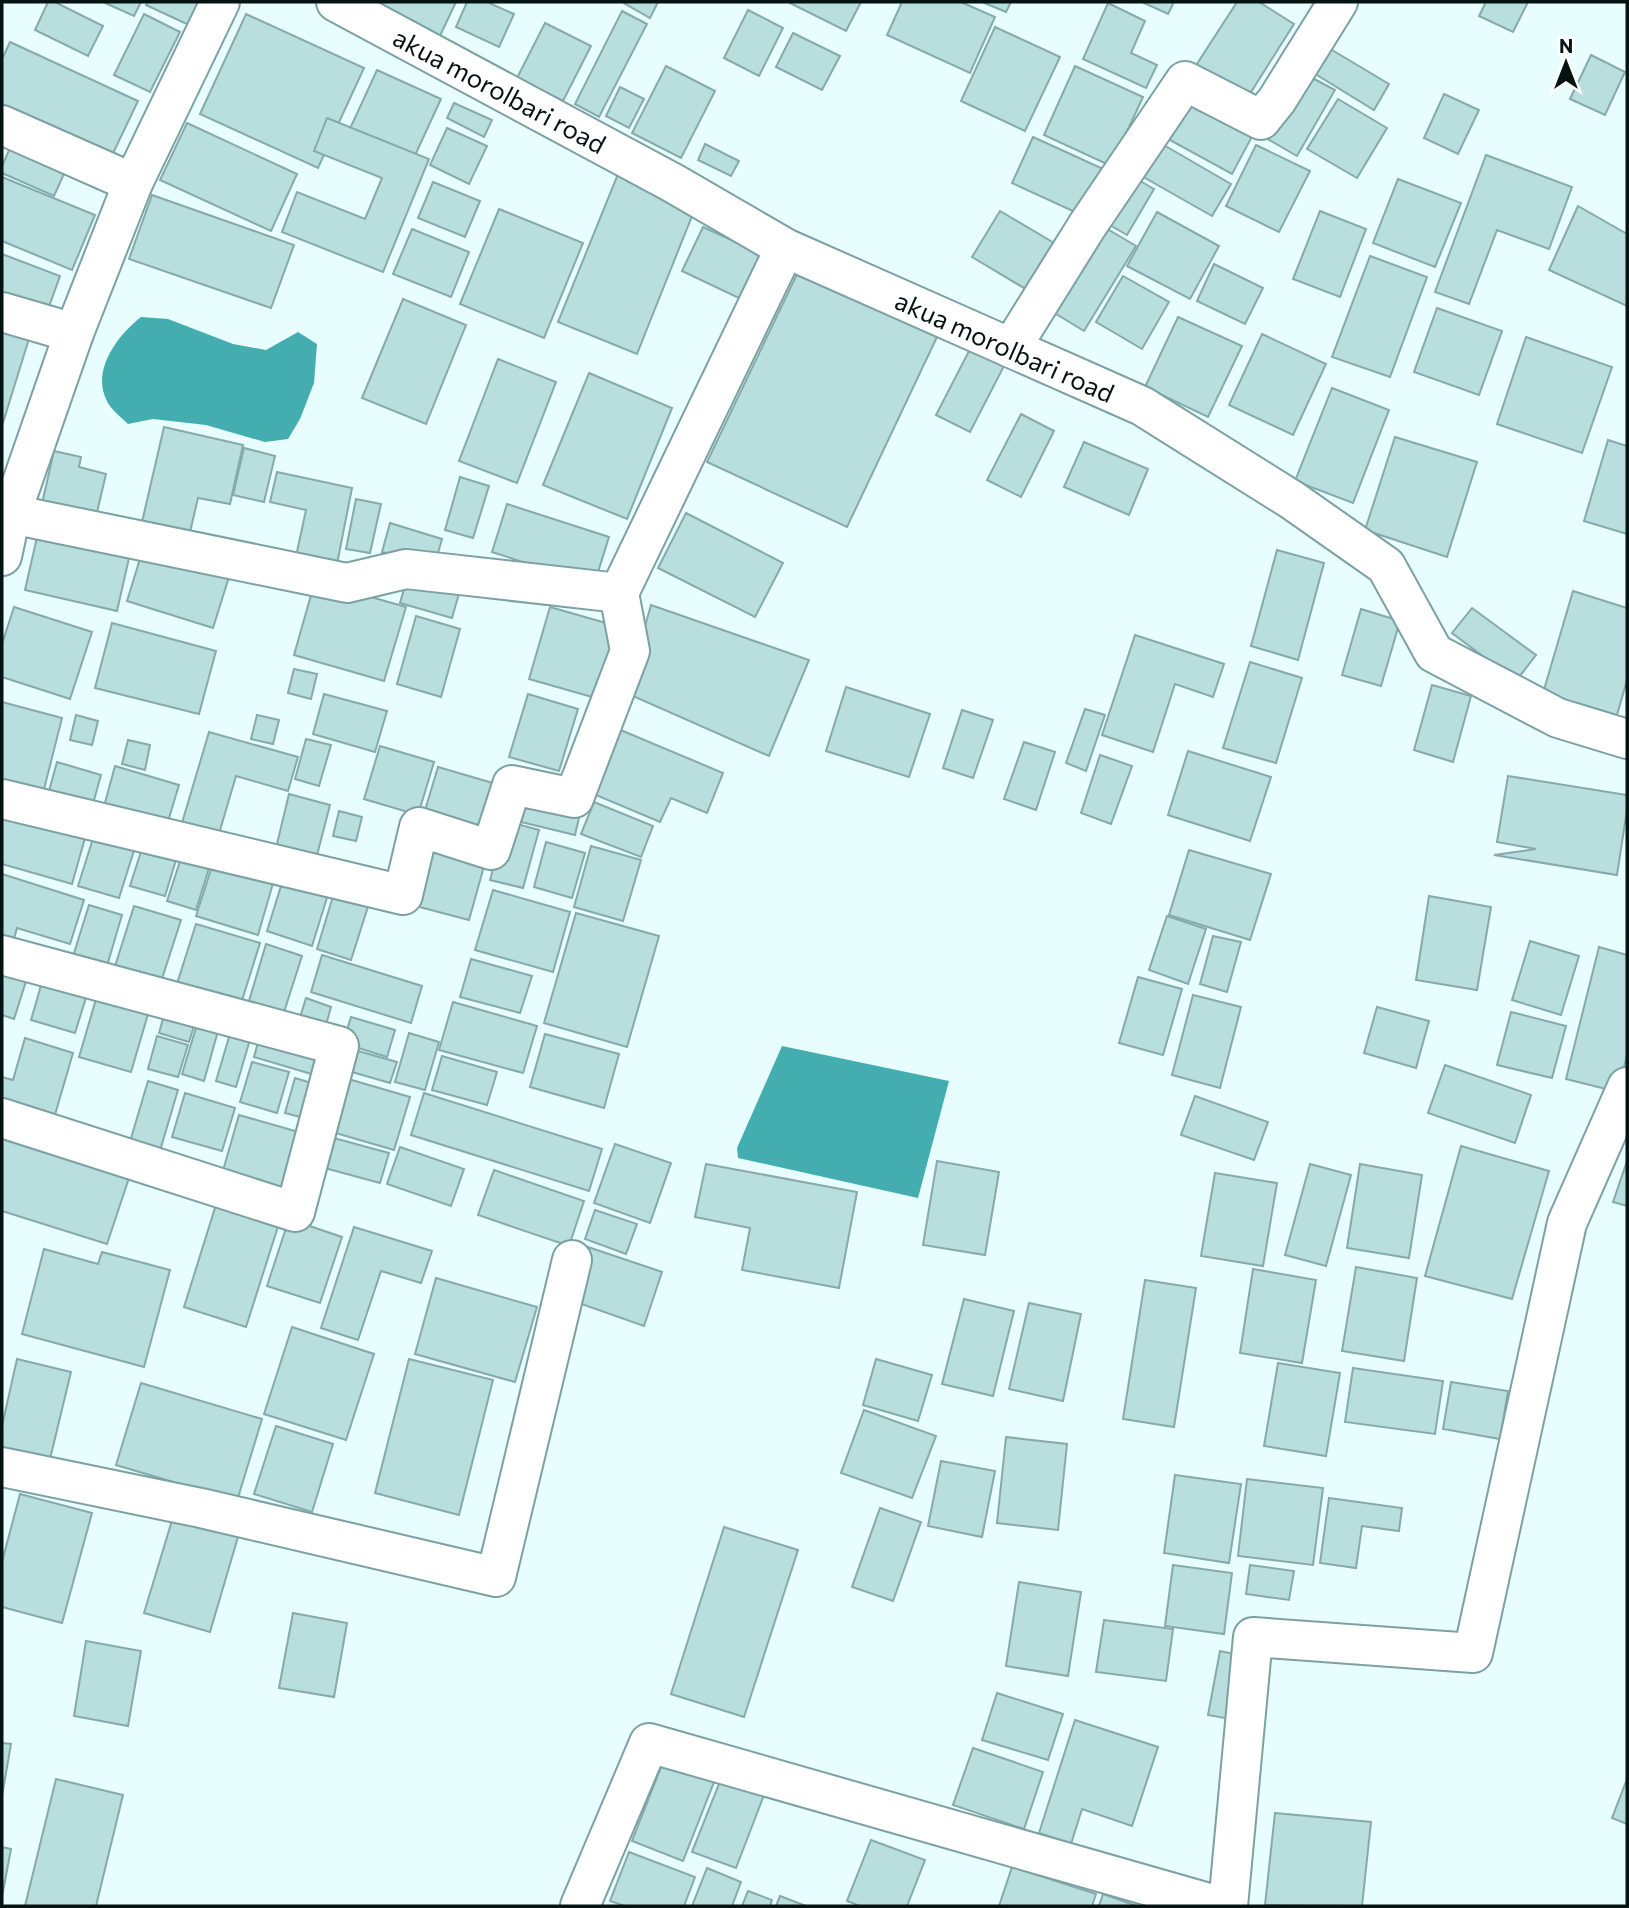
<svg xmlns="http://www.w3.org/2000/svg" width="1629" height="1908" viewBox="0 0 1629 1908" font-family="Commissioner,sans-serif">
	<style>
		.water { fill: #44adb0 }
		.building { fill: #b8dede; stroke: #86aaab; stroke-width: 2 }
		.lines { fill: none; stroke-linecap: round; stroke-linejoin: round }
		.street-casing { stroke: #7da1a2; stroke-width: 42 }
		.street { stroke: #fff; stroke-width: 38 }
		.labels { text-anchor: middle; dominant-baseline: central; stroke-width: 5; stroke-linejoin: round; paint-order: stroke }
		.street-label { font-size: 26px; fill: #061313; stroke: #fff }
	</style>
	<rect width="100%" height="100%" fill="#e7fdfe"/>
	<g class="water">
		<path d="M141 317 168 319 233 344 266 350 298 332 317 344 314 383 300 419 288 439 265 442 206 425 153 419 128 424C121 417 110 409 106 399 92 369 118 335 141 317Z"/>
		<path d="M782 1046 949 1081 918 1198 738 1158 737 1148Z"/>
	</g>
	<g class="building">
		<path d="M48 2H55L103 26 88 56 35 30Z"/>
		<path d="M103 2H141L134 16Z"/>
		<path d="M148 2H203L191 26 146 5Z"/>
		<path d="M379 2H456L438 40 375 12Z"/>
		<path d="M467 2H487L514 14 499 47 456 27Z"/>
		<path d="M622 2H658L650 18Z"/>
		<path d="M788 2H861L846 31Z"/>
		<path d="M902 2H961L995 17 970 73 887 35Z"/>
		<path d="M982 2H1011L1006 12Z"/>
		<path d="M1142 2H1174L1168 14Z"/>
		<path d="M1237 2H1259L1294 24 1246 100 1195 67Z"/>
		<path d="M1486 2H1528L1513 32 1479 16Z"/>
		<path d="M1108 3 1145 21 1131 53 1157 65 1146 88 1083 59Z"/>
		<path d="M748 10 783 28 759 76 724 58Z"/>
		<path d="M622 11 647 24 599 117 575 104Z"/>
		<path d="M144 14 180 32 150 92 114 75Z"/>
		<path d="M246 14 364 68 318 168 200 114Z"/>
		<path d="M545 23 591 46 563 101 517 78Z"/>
		<path d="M995 27 1060 57 1025 131 961 101Z"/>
		<path d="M793 33 840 56 822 90 776 67Z"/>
		<path d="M10 42 138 101 107 166 2 117V59Z"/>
		<path d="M1327 47 1389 84 1374 110 1312 72Z"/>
		<path d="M1591 55 1625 72 1605 115 1570 99Z"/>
		<path d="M666 66 715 91 681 158 632 133Z"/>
		<path d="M1075 66 1143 97 1111 166 1044 135Z"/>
		<path d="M377 70 441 99 406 175 342 146Z"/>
		<path d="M1301 72 1335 90 1297 156 1264 137Z"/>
		<path d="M620 87 644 99 629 128 606 116Z"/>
		<path d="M1183 89 1256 129 1232 174 1159 134Z"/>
		<path d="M1444 94 1479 110 1458 154 1424 138Z"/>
		<path d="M1338 99 1387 128 1357 178 1307 149Z"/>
		<path d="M454 103 492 120 484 137 447 118Z"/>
		<path d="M327 118 429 159 383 272 282 232 297 192 365 219 382 178 314 151Z"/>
		<path d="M187 123 297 174 271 231 160 180Z"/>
		<path d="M447 128 487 146 469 184 430 165Z"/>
		<path d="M1033 137 1112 173 1090 219 1012 183Z"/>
		<path d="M1150 137 1231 184 1212 216 1131 170Z"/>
		<path d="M13 141 68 165 54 196 2 173V166Z"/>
		<path d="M705 144 739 161 731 176 698 160Z"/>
		<path d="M1256 145 1310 171 1279 232 1226 206Z"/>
		<path d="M1486 155 1572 187 1549 249 1497 230 1469 304 1435 292Z"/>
		<path d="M618 174 696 206 637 354 558 322Z"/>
		<path d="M1128 174 1154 189 1127 235 1101 220Z"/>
		<path d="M2 177 95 215 72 270 2 241Z"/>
		<path d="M1398 179 1461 203 1435 267 1373 243Z"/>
		<path d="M433 182 480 201 465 237 418 218Z"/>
		<path d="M152 195 294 245 271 308 129 259Z"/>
		<path d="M1578 206 1627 234V306L1549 270Z"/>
		<path d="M499 209 583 243 544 338 460 304Z"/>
		<path d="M1000 211 1066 250 1039 297 972 257Z"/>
		<path d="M1320 211 1366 229 1340 297 1293 279Z"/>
		<path d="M1157 212 1219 246 1190 299 1127 266Z"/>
		<path d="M1094 221 1136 246 1084 331 1043 306Z"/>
		<path d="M703 227 766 256 745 301 682 271Z"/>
		<path d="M412 229 469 252 451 297 393 274Z"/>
		<path d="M2 254 60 276 47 312 2 295Z"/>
		<path d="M1370 256 1427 277 1390 377 1332 357Z"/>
		<path d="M1214 264 1263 288 1245 324 1197 301Z"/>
		<path d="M798 272 937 337 847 527 707 462Z"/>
		<path d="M1123 276 1169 302 1142 349 1096 322Z"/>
		<path d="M403 299 466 325 426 424 362 398Z"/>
		<path d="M1437 308 1502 331 1479 395 1414 372Z"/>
		<path d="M1178 317 1242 346 1208 417 1145 387Z"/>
		<path d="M2 320 32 329 2 426Z"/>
		<path d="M1262 334 1326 364 1293 435 1229 405Z"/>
		<path d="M1526 337 1612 367 1582 453 1497 424Z"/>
		<path d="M970 349 1004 366 970 432 936 415Z"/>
		<path d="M498 359 556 382 517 483 459 461Z"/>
		<path d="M589 373 672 408 627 519 543 485Z"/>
		<path d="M1332 388 1389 410 1353 503 1295 481Z"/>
		<path d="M1021 414 1054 431 1021 497 987 480Z"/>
		<path d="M164 427 243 445 230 504 198 498 187 545 139 535Z"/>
		<path d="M1395 437 1477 462 1447 557 1365 530Z"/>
		<path d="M1608 440 1627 446V534L1584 521Z"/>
		<path d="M1084 442 1148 469 1129 515 1064 487Z"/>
		<path d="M244 448 275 456 264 502 233 495Z"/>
		<path d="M54 451 81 457 79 467 106 474 95 521 41 508Z"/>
		<path d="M277 472 352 488 336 569 295 561 306 510 270 502Z"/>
		<path d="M460 477 489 486 473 538 445 530Z"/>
		<path d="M356 499 381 504 370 553 346 549Z"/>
		<path d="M507 504 609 537 594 585 492 552Z"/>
		<path d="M686 513 783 563 755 617 658 568Z"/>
		<path d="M390 523 442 539 434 567 382 552Z"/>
		<path d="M40 524 132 545 117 611 25 590Z"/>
		<path d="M143 549 229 577 213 628 127 601Z"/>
		<path d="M1277 550 1324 563 1298 660 1251 646Z"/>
		<path d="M408 575 460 590 452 618 400 603Z"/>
		<path d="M315 581 406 607 384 681 294 655Z"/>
		<path d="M1573 591 1627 608V680L1617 715 1543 693Z"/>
		<path d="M651 605 809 660 769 756 626 693Z"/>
		<path d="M14 607 92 632 70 699 2 677V644Z"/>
		<path d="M550 607 620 627 599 699 529 679Z"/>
		<path d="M1472 608 1536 655 1516 681 1452 633Z"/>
		<path d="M1361 609 1400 621 1381 686 1342 675Z"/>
		<path d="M416 616 460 629 441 697 397 684Z"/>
		<path d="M112 623 216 651 199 714 95 688Z"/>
		<path d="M1135 635 1224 664 1213 697 1175 684 1153 752 1102 735Z"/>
		<path d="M1250 662 1302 678 1276 763 1223 748Z"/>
		<path d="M294 669 317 674 311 699 288 693Z"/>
		<path d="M1432 685 1471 696 1453 762 1414 750Z"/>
		<path d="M846 687 930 714 909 777 826 751Z"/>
		<path d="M324 694 387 711 375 752 313 734Z"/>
		<path d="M528 694 578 709 559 771 509 757Z"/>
		<path d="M2 702 62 718 41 801 2 791Z"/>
		<path d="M1085 709 1105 715 1086 771 1066 763Z"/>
		<path d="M962 710 993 720 973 778 943 768Z"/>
		<path d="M76 715 98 721 92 745 70 740Z"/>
		<path d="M257 715 279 720 273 744 251 739Z"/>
		<path d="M611 726 723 773 707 813 671 798 660 822 584 790Z"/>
		<path d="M209 732 298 757 288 791 236 776 216 844 179 833Z"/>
		<path d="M306 739 331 745 319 786 295 779Z"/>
		<path d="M128 740 150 745 145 770 122 764Z"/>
		<path d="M1024 742 1055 752 1036 810 1004 799Z"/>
		<path d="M380 746 434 762 418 815 364 799Z"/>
		<path d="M1188 751 1271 777 1250 841 1168 815Z"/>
		<path d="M1100 755 1132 766 1111 824 1081 813Z"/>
		<path d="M57 762 101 775 91 811 47 798Z"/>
		<path d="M115 766 179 785 166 828 103 810Z"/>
		<path d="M438 767 503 786 489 836 423 817Z"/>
		<path d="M1508 776 1627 795V810L1617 875 1494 855 1536 849 1497 842Z"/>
		<path d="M289 794 330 805 316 859 276 848Z"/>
		<path d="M528 796 581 809 575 835 521 822Z"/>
		<path d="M594 802 653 826 641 857 581 834Z"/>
		<path d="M2 807 87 831 72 884 2 864Z"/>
		<path d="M339 811 362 817 356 841 333 836Z"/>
		<path d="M506 821 539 830 523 888 490 880Z"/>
		<path d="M96 829 137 841 119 898 78 886Z"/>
		<path d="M145 839 179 850 165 896 130 886Z"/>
		<path d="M546 842 585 853 572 898 534 887Z"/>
		<path d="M428 844 486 859 469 920 412 905Z"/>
		<path d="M185 846 213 855 196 910 167 901Z"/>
		<path d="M591 846 641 860 623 921 574 907Z"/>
		<path d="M1189 850 1271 874 1250 940 1169 915Z"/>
		<path d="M216 854 276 873 258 935 196 916Z"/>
		<path d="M285 873 330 888 312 946 267 931Z"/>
		<path d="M2 874 84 900 70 944 17 928 10 953 2 951Z"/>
		<path d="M337 883 372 894 351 960 317 949Z"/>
		<path d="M493 890 570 912 553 972 475 950Z"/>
		<path d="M1429 896 1491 907 1477 990 1416 980Z"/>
		<path d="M89 905 122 915 104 976 70 966Z"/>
		<path d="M134 906 181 920 158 991 112 976Z"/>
		<path d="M576 913 659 936 627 1047 544 1023Z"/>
		<path d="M1167 916 1206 929 1188 984 1149 970Z"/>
		<path d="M196 924 260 943 239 1010 175 990Z"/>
		<path d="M1213 936 1241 942 1227 992 1200 984Z"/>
		<path d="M1530 941 1579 956 1561 1015 1512 1000Z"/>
		<path d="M266 944 302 956 284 1012 249 1001Z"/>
		<path d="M1599 947 1627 955V1055L1618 1092 1566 1079Z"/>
		<path d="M322 955 422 986 411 1023 311 992Z"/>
		<path d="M471 959 532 976 520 1013 460 997Z"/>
		<path d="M2 967 28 975 14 1019 2 1015Z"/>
		<path d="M44 975 89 988 75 1033 31 1020Z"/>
		<path d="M1138 977 1182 989 1163 1055 1119 1043Z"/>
		<path d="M99 989 151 1004 131 1072 79 1057Z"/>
		<path d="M1193 995 1241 1007 1220 1088 1172 1075Z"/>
		<path d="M306 998 331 1007 324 1032 298 1024Z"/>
		<path d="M453 1002 537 1026 523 1073 439 1050Z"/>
		<path d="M167 1005 198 1013 189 1042 159 1033Z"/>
		<path d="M1377 1007 1429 1021 1416 1068 1364 1053Z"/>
		<path d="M1511 1012 1566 1026 1552 1078 1497 1065Z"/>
		<path d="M351 1017 395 1030 387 1057 343 1043Z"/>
		<path d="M199 1018 220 1024 204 1081 182 1074Z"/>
		<path d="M232 1027 252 1033 236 1087 216 1081Z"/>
		<path d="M261 1031 326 1050 318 1076 254 1057Z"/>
		<path d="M409 1033 439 1042 425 1090 395 1082Z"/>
		<path d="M545 1034 619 1054 604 1108 530 1087Z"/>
		<path d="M157 1036 188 1045 178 1077 148 1069Z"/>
		<path d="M25 1038 73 1053 52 1125 2 1110V1077L13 1080Z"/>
		<path d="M351 1049 397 1062 390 1083 345 1070Z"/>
		<path d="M442 1056 497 1072 487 1105 432 1090Z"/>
		<path d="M252 1062 289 1072 277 1113 240 1102Z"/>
		<path d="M1445 1065 1531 1095 1515 1143 1428 1113Z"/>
		<path d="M338 1076 410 1097 394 1150 322 1129Z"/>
		<path d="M295 1078 321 1086 312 1120 285 1113Z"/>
		<path d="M148 1081 178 1090 159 1154 129 1145Z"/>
		<path d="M185 1093 235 1108 222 1151 172 1137Z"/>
		<path d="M424 1093 602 1149 589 1191 411 1135Z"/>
		<path d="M1195 1096 1268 1122 1254 1160 1181 1135Z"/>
		<path d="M239 1115 302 1133 285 1192 222 1174Z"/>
		<path d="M6 1126 133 1166 107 1244 2 1211V1139Z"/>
		<path d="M330 1137 389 1153 380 1183 321 1167Z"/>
		<path d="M615 1144 671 1163 650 1223 594 1203Z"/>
		<path d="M1461 1146 1549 1171 1512 1299 1425 1276Z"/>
		<path d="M400 1147 464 1169 451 1206 387 1184Z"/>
		<path d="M937 1161 999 1172 985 1255 923 1245Z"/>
		<path d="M1627 1161V1206L1613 1202Z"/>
		<path d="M706 1164 857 1192 839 1288 742 1270 750 1228 695 1217Z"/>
		<path d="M1310 1164 1351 1175 1326 1266 1285 1255Z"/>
		<path d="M1360 1164 1422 1175 1409 1258 1347 1248Z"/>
		<path d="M494 1170 584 1201 569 1246 478 1215Z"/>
		<path d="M1215 1173 1277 1183 1263 1266 1201 1256Z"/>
		<path d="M219 1195 282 1214 246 1327 184 1307Z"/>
		<path d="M595 1210 637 1224 626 1254 585 1239Z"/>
		<path d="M289 1219 342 1237 320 1303 267 1286Z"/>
		<path d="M354 1227 432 1251 421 1283 381 1271 358 1340 321 1328Z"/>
		<path d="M588 1247 662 1272 644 1326 570 1300Z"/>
		<path d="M44 1249 98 1264 102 1252 170 1270 144 1367 22 1334Z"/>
		<path d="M1356 1267 1417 1278 1404 1361 1342 1351Z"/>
		<path d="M1253 1269 1316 1280 1302 1363 1240 1353Z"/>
		<path d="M436 1278 537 1307 515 1382 415 1354Z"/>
		<path d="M1145 1280 1196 1288 1174 1427 1123 1419Z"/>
		<path d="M964 1299 1014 1311 993 1396 942 1384Z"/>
		<path d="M1029 1303 1081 1314 1063 1401 1009 1389Z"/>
		<path d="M292 1327 374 1354 346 1440 264 1414Z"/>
		<path d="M17 1359 71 1372 50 1459 2 1448V1426Z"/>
		<path d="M409 1359 493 1380 459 1515 375 1493Z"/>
		<path d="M876 1359 932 1375 918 1421 863 1405Z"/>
		<path d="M1278 1363 1340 1373 1326 1456 1264 1446Z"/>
		<path d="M1353 1368 1443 1381 1435 1434 1345 1422Z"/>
		<path d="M1451 1382 1508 1391 1500 1439 1443 1429Z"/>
		<path d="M141 1383 262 1419 237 1501 116 1465Z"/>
		<path d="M864 1410 936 1436 912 1498 841 1473Z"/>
		<path d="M276 1426 333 1444 312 1512 254 1494Z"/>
		<path d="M1006 1437 1067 1444 1058 1530 997 1523Z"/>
		<path d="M941 1461 995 1471 982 1537 928 1526Z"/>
		<path d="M1175 1475 1241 1484 1229 1563 1164 1553Z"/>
		<path d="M1247 1479 1323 1488 1313 1565 1238 1556Z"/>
		<path d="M20 1494 92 1513 62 1623 2 1607V1562Z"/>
		<path d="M1329 1498 1402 1508 1399 1531 1362 1526 1356 1568 1320 1563Z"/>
		<path d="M880 1508 921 1522 893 1601 852 1587Z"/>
		<path d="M173 1517 238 1537 210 1632 144 1613Z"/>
		<path d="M724 1527 798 1550 744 1717 671 1694Z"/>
		<path d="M1173 1565 1232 1573 1224 1634 1165 1626Z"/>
		<path d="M1250 1565 1294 1571 1289 1600 1246 1594Z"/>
		<path d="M1019 1582 1081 1592 1068 1676 1006 1666Z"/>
		<path d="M293 1613 347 1623 334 1697 279 1688Z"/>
		<path d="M1104 1620 1173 1629 1166 1681 1096 1672Z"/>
		<path d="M86 1641 141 1651 128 1726 74 1716Z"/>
		<path d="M1220 1651 1248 1657 1236 1720 1208 1715Z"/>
		<path d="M997 1693 1063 1714 1048 1760 982 1740Z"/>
		<path d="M1075 1720 1158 1747 1132 1826 1082 1809 1071 1844 1039 1833Z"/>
		<path d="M2 1743 11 1744 2 1796Z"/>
		<path d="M973 1748 1043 1772 1024 1829 953 1805Z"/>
		<path d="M665 1757 716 1777 683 1861 632 1841Z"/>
		<path d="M56 1779 123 1795 96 1906H25Z"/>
		<path d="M721 1779 764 1795 736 1868 692 1852Z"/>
		<path d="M1627 1779V1824L1612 1818Z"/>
		<path d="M1275 1813 1371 1822 1362 1906 1265 1905Z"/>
		<path d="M871 1840 925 1860 907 1906H860L847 1901Z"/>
		<path d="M2 1847 11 1849 2 1897Z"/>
		<path d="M629 1852 695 1877 684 1906H625L610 1901Z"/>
		<path d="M1012 1867 1096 1894 1092 1906H999Z"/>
		<path d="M707 1868 741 1882 732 1906H692Z"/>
		<path d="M748 1891 772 1900 770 1906H742Z"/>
		<path d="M1103 1894 1137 1906H1099Z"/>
		<path d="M780 1896 806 1906H776Z"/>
	</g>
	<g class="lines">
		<g class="street-casing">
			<g id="street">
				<path d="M336 2 673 183 785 248 1142 406 1292 500 1386 566 1434 653 1558 718 1627 739"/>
				<path d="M2 125 133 183"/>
				<path d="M2 312 74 333"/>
				<path d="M1011 348 1087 226 1185 81 1261 120 1277 100 1338 2"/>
				<path d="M11 514 347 583 406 569 619 593"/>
				<path d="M2 556 11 514 74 333 133 183 220 2"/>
				<path d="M2 799 403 895 419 827 491 850 512 785 574 798 630 651 619 593 785 248"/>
				<path d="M2 955 339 1046 295 1212 2 1118"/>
				<path d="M2 1467 201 1508 496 1577 572 1260"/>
				<path d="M580 1906 649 1743 1219 1906"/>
				<path d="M1228 1906 1253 1637 1473 1653 1567 1223 1627 1087"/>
			</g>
		</g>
		<use href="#street" class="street"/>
	</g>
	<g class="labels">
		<g class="street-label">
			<text transform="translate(500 90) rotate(28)">akua morolbari road</text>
			<text transform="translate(1005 346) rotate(24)">akua morolbari road</text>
		</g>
	</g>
	<rect width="1629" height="1908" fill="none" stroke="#061313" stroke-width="7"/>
	<g transform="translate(1566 63)" stroke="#ffffff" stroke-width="5" paint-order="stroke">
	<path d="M0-5L12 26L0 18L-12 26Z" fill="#061313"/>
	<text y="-10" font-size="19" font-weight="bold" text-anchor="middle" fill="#061313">N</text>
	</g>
</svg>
